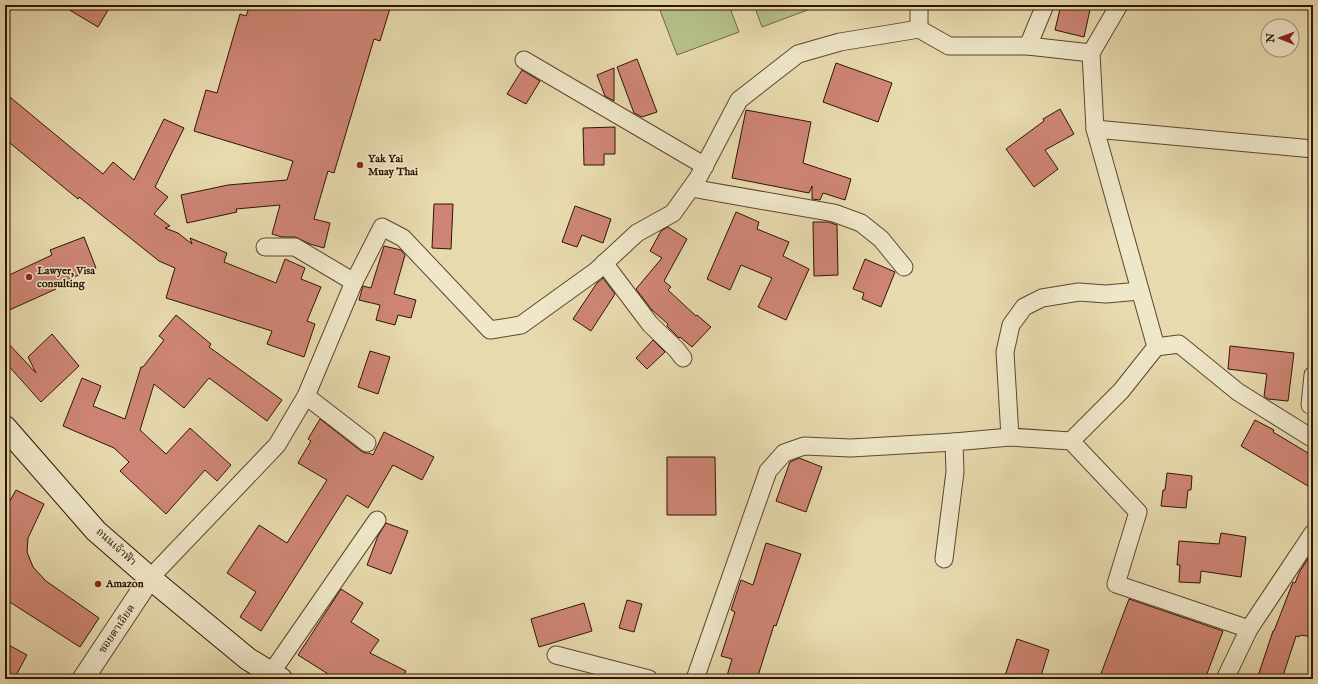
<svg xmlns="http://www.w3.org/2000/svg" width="1318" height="684" viewBox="0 0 1318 684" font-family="'IM FELL English','Noto Serif Thai',serif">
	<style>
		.green { fill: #b6c08a; stroke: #726a45 }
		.building { fill: #ce8575; stroke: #2f1500 }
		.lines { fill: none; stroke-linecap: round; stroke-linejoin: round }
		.minor-casing { stroke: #5d462c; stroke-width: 19 }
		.tertiary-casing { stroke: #5d462c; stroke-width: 23 }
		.secondary-casing { stroke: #2f1500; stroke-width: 24 }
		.minor { stroke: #efe7ca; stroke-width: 17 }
		.tertiary { stroke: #efe7ca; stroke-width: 21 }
		.secondary { stroke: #efe7ca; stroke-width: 22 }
		.poi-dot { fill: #8f2418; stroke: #efe7ca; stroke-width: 1.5 }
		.labels { text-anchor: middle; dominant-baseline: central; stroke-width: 3; stroke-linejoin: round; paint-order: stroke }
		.poi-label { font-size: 11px; font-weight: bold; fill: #2f1500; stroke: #efe7ca; text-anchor: start }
		.street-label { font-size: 11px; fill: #2f1500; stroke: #efe7ca }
	</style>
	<rect width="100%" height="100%" fill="#e7daae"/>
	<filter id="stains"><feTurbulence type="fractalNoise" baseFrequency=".005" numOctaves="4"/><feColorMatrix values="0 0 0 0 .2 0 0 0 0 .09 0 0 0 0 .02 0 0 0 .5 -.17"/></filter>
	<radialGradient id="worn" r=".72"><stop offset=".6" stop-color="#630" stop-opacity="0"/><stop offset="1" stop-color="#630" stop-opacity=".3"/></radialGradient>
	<g class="green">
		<path d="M658 5H729L739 32 677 55Z"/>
		<path d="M754 5H821L762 27Z"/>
	</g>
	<g class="building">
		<path d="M61 5H111L98 27Z"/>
		<path d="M250 5H391L380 41 374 39 334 173 328 171 314 219 330 223 324 248 310 244 295 237H282L272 234 280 205 236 209 237 212 187 223 181 195 228 185 287 180 293 161 194 131 206 90 217 93 240 14 246 16Z"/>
		<path d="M1061 5H1091L1084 37 1055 30Z"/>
		<path d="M637 59 657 112 642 117 634 113 617 67Z"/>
		<path d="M836 63 892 83 878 122 823 102Z"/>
		<path d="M614 68V101L605 96 597 75Z"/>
		<path d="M522 70 540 81 526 104 507 94Z"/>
		<path d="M5 93 103 174 113 162 134 180 164 119 184 128 155 187 168 197 154 214 170 226 165 228 178 233 192 244 190 238 227 253 224 262 276 283 285 259 305 268 301 279 321 287 307 321 315 324 304 357 267 344 272 331 166 298 175 268 159 261 79 197 78 199 5 139Z"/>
		<path d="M1060 109 1074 134 1045 150 1058 169 1034 187 1006 149 1044 121 1043 119Z"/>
		<path d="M746 110 811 122 803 163 851 179 845 200 823 193 820 200 812 199V186L809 193 732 178Z"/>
		<path d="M615 127V154H604V165H584L583 128Z"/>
		<path d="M434 204H453L451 249 432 248Z"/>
		<path d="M575 206 611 219 603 243 582 235 577 247 562 242Z"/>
		<path d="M736 212 759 222 757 229 789 242 783 256 809 269 786 320 758 307 772 278 741 265 730 290 707 279Z"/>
		<path d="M813 222H828L837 225 838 275 814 276Z"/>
		<path d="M668 227 687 239 664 281 671 287 668 290 696 316 697 315 711 327 692 347 680 337 679 338 667 326 668 324 652 310 636 289 662 258 650 251 661 231Z"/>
		<path d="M84 237 96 268 54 285 56 289 5 312V277L52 255 50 250Z"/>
		<path d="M384 246 401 250 405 255 394 294 416 300 411 318 398 315 395 325 376 320 380 305 359 300 363 286 371 288Z"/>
		<path d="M865 259 895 272 881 307 862 299 864 293 853 289Z"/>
		<path d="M603 278 615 294 591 331 573 319 597 283Z"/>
		<path d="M176 315 211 344 209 347 282 400 267 421 209 378 184 408 154 384 140 430 166 454 190 428 231 465 217 481 205 470 166 514 120 471 129 462 114 448 63 426 82 378 101 386 93 406 125 419 141 367H143L164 340 159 336Z"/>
		<path d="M52 334 79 366 41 402 5 362V340L36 373 28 357Z"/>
		<path d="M653 340 665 352 647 369 636 358Z"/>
		<path d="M1230 346 1294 353 1288 401 1268 399 1264 396 1267 374 1228 369Z"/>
		<path d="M370 351 390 357 378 394 358 387Z"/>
		<path d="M320 419 361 451 365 453H369L373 455 384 432 434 457 422 480 393 465 368 508 347 495 261 631 240 617 256 592 227 573 259 525 287 543 327 480 298 463 311 441 308 439Z"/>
		<path d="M1255 420 1274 430 1273 432 1313 456V489L1241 446Z"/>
		<path d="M667 457H715L716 515H667Z"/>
		<path d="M799 458 822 467 806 512 776 501 790 462Z"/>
		<path d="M1167 473 1192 476 1191 490H1188L1186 508 1161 506 1163 490H1165Z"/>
		<path d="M16 490 44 504 28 538 27 552 33 567 46 581 99 618 80 647 5 599V510Z"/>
		<path d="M386 523 408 531 391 574 367 565 378 536Z"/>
		<path d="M1221 533 1246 537 1241 577 1201 571 1200 583 1179 582 1180 565H1177L1179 541 1219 544Z"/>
		<path d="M766 543 801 554 776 626 774 625 757 679H726L732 659 721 656 735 612 731 610 741 580 753 585Z"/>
		<path d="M1313 551V637L1300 635 1299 637 1296 636 1282 679H1257L1273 631H1274L1293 582 1295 583 1300 571Z"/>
		<path d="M341 589 363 603 351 622 379 640 370 653 406 671 402 679H336L298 655Z"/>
		<path d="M1129 599 1223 631 1205 679H1099Z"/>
		<path d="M627 600 642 604 634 632 619 628Z"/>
		<path d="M584 603 592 631 539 647 531 619Z"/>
		<path d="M1017 639 1049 650 1040 679H1004Z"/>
		<path d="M5 643 27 655 14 679H5Z"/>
	</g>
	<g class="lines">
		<g class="minor-casing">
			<g id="minor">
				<path d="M919 29V5"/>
				<path d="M1028 46 1045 5"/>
				<path d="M524 60 705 166"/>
				<path d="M1095 129 1313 149"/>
				<path d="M691 188 834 213 861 223 881 239 904 267"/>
				<path d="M265 247H295L354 282"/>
				<path d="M604 263 650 324 676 349 683 358"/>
				<path d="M1156 347 1179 344 1238 392 1310 437 1313 438"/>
				<path d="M306 396 367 443"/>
				<path d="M1310 405 1313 375"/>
				<path d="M1010 437 1005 352 1011 325 1024 307 1042 298 1079 292 1106 294 1140 291"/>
				<path d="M1071 441 1121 391 1156 347 1095 129 1091 53 1119 5"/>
				<path d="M944 559 955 472 954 442 1010 437 1071 441 1138 512 1116 584 1249 629"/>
				<path d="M150 578 277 445 306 396 354 282 382 227 403 238 490 330 521 325 596 271 637 233 673 213 698 178 739 100 798 54 840 42 919 29 949 46H1028L1091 53"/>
				<path d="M556 655 649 679"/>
				<path d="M271 673 377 520"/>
				<path d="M695 679 768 471 784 453 804 446 851 448 954 442"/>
				<path d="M1225 679 1249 629 1313 533"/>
			</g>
		</g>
		<g class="tertiary-casing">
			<path id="tertiary" d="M83 679 150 578"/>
		</g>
		<g class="secondary-casing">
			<path id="secondary" d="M5 427 96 531 150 578 248 659 281 679"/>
		</g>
		<use href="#minor" class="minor"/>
		<use href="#tertiary" class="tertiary"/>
		<use href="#secondary" class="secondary"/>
	</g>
	<g class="poi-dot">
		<circle cx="360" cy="165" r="4"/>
		<circle cx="29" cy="277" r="4"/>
		<circle cx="98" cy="584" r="4"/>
	</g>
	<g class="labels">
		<g class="poi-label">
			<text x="368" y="159">Yak Yai<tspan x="368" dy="13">Muay Thai</tspan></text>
			<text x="37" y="271">Lawyer, Visa<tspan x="37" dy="13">consulting</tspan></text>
			<text x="106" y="584">Amazon</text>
		</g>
		<g class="street-label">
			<text transform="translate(116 547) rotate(42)">ถนนเจ้าฟ้า</text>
			<text transform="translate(117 629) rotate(-56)">ซอยตาเอียด</text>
		</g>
	</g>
	<rect width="1318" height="684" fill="none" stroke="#e7daae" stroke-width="20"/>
	<rect x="6" y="6" width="1306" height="672" fill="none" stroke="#2f1500" stroke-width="2"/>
	<rect x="10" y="10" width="1298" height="664" fill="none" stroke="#2f1500"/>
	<g transform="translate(1280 38) rotate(271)"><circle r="19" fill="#efe7ca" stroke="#a29379"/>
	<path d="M0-3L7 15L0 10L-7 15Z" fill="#8f2418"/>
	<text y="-6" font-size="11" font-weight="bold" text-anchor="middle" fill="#2f1500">N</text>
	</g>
	<rect width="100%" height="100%" filter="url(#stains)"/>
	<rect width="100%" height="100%" fill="url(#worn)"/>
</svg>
